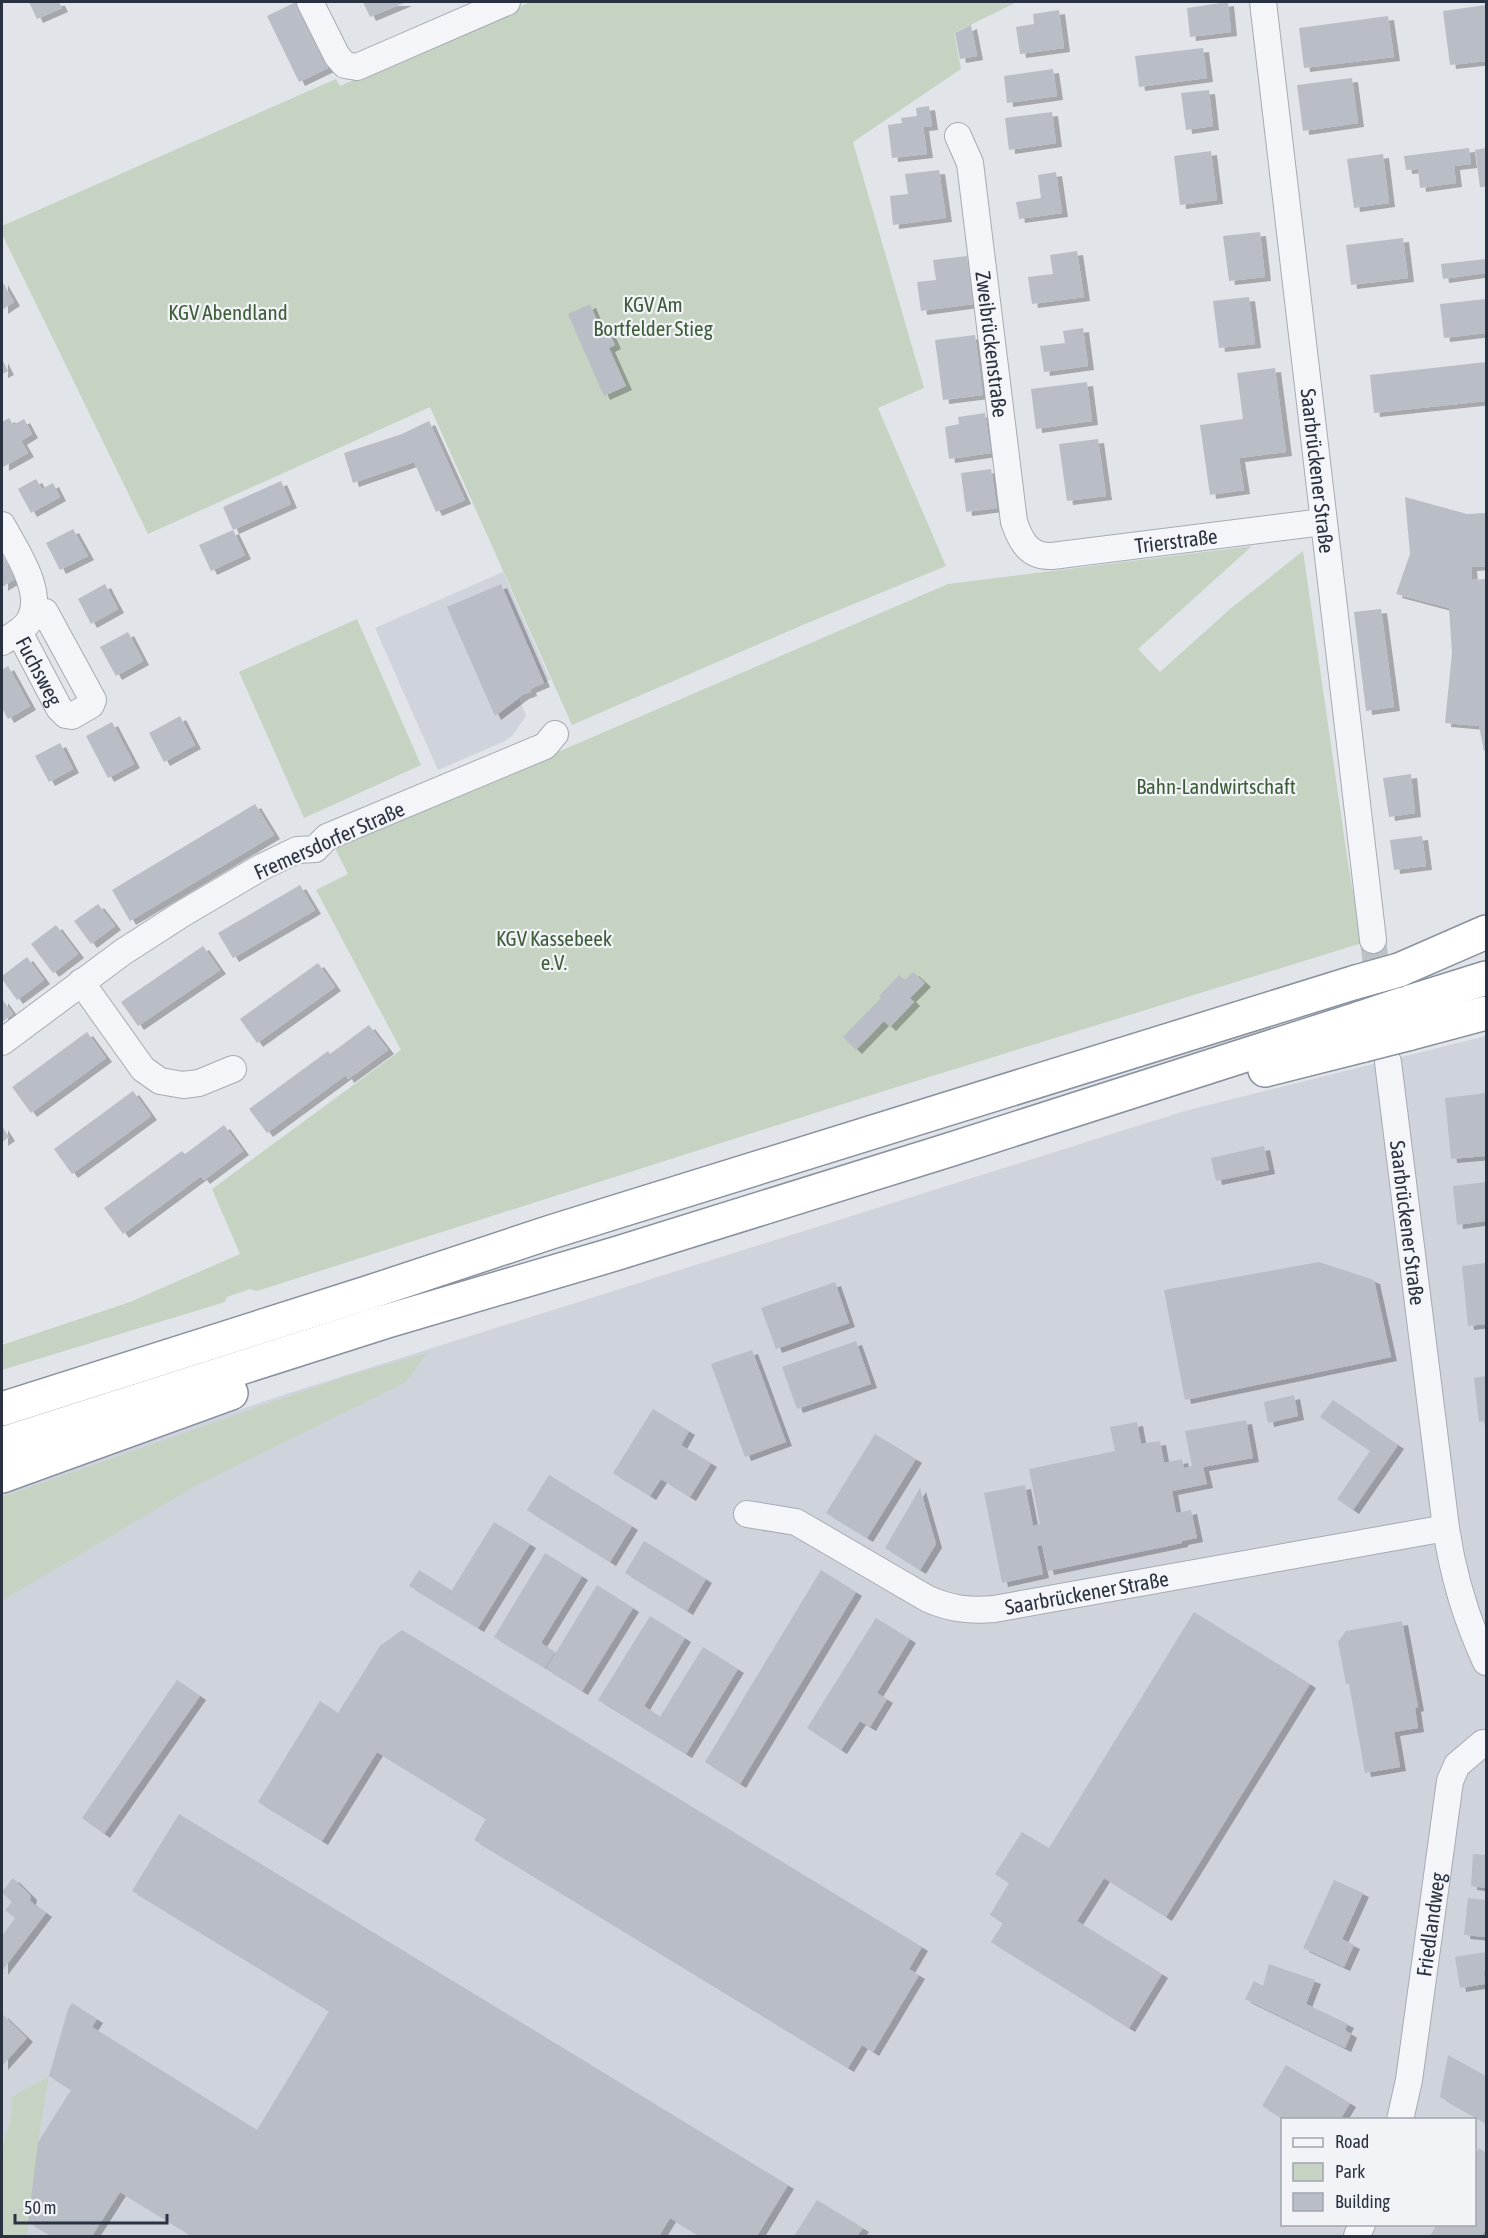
<svg xmlns="http://www.w3.org/2000/svg" width="1488" height="2238" viewBox="0 0 1488 2238" font-family="'Asap Condensed',sans-serif">
	<style>
		.built { fill: #cfd3db; fill-rule: evenodd }
		.green { fill: #c6d3c3 }
		.building { fill: #b9bdc6; filter: url(#shadow) }
		.lines { fill: none; stroke-linecap: round; stroke-linejoin: round }
		.minor-tunnel { stroke: #bcc0c7; stroke-width: 26; stroke-dasharray: 26 13; stroke-linecap: butt }
		.minor-casing { stroke: #a6abb3; stroke-width: 28 }
		.highway-casing { stroke: #8991a0; stroke-width: 36 }
		.minor { stroke: #f4f5f8; stroke-width: 26 }
		.highway { stroke: #fff; stroke-width: 33 }
		.highway-bridge-casing { stroke: #8991a0; stroke-width: 36; stroke-linecap: butt }
		.highway-bridge { stroke: #fff; stroke-width: 33 }
		.labels { text-anchor: middle; dominant-baseline: central; stroke-width: 4.5; stroke-linejoin: round; paint-order: stroke }
		.park-label { font-size: 21px; fill: #3d5c38; stroke: #f1f3f7 }
		.street-label { font-size: 21px; fill: #2a3141; stroke: #f1f3f7 }
	</style>
	<defs>
		<filter id="shadow"><feDropShadow dx="6" dy="4" stdDeviation="0" flood-color="#0004"/></filter>
	</defs>
	<rect width="100%" height="100%" fill="#e1e4e9"/>
	<g class="built">
		<path d="M503 572 550 680 530 689 531 692 519 699 526 716 512 736 503 742 438 770 375 628Z"/>
		<path d="M1486 1036V2236H2V1490L283 1395 1185 1111ZM1282 2120H1474V2224H1282Z"/>
	</g>
	<g class="green">
		<path d="M531 2H1017L954 33 961 69 853 142 924 388 878 408 946 566 805 624 572 725 430 407 148 534 2 234V226L336 79 340 86Z"/>
		<path d="M1252 546 1138 649 1160 672 1230 609 1303 551 1348 863 1362 943 887 1090 257 1291 250 1289 227 1297 225 1302 2 1370V1345L130 1302 240 1254 212 1189 401 1050 316 890 348 874 335 848 948 584Z"/>
		<path d="M357 619 421 765 304 818 239 672Z"/>
		<path d="M427 1353 406 1382 193 1487 2 1601V1497L347 1376Z"/>
		<path d="M49 2076 38 2142 27 2236H2V2162L4 2160C0 2145 6 2136 10 2122 13 2115 12 2105 12 2097Z"/>
	</g>
	<g class="building">
		<path d="M29 2H59L62 8 37 19Z"/>
		<path d="M296 2 328 68 299 82 267 16Z"/>
		<path d="M363 2H406L370 17Z"/>
		<path d="M1228 2 1231 32 1190 37 1187 8Z"/>
		<path d="M1486 5V61L1450 65 1443 11Z"/>
		<path d="M1059 10 1064 48 1020 54 1016 27 1034 24 1033 14Z"/>
		<path d="M1388 16 1394 57 1304 68 1299 28Z"/>
		<path d="M971 25 977 56 960 59 955 33Z"/>
		<path d="M1203 48 1207 78 1139 87 1135 56Z"/>
		<path d="M1053 69 1057 96 1007 103 1004 76Z"/>
		<path d="M1352 78 1358 123 1303 131 1297 85Z"/>
		<path d="M1209 90 1213 126 1186 130 1181 93Z"/>
		<path d="M929 106 932 126 923 127 927 154 892 158 888 125 902 123 901 118 917 116 916 108Z"/>
		<path d="M1052 112 1056 143 1009 150 1005 118Z"/>
		<path d="M1469 148 1471 164 1454 166 1456 183 1420 188 1418 169 1406 170 1404 156Z"/>
		<path d="M1486 148V187H1480L1475 150Z"/>
		<path d="M1211 151 1217 200 1180 205 1174 156Z"/>
		<path d="M1383 154 1389 203 1354 208 1347 159Z"/>
		<path d="M939 170 946 218 893 225 890 196 908 194 905 174Z"/>
		<path d="M1056 172 1062 213 1019 219 1016 202 1041 198 1038 175Z"/>
		<path d="M1260 232 1265 277 1229 281 1223 236Z"/>
		<path d="M1403 238 1408 278 1351 285 1346 245Z"/>
		<path d="M1077 251 1084 297 1032 304 1028 277 1053 274 1050 255Z"/>
		<path d="M967 256 973 304 921 311 917 282 936 280 933 260Z"/>
		<path d="M1486 259V273L1443 279 1441 264Z"/>
		<path d="M2 281 14 302 2 310Z"/>
		<path d="M1249 297 1255 344 1219 348 1213 301Z"/>
		<path d="M1486 299V333L1444 338 1440 304Z"/>
		<path d="M590 304 601 330 607 327 615 345 609 348 626 386 604 396 568 314Z"/>
		<path d="M1083 328 1088 366 1044 372 1040 346 1065 343 1063 331Z"/>
		<path d="M975 335 983 395 943 400 935 340Z"/>
		<path d="M2 359 8 371 2 374Z"/>
		<path d="M1486 362V401L1374 413 1370 375Z"/>
		<path d="M1275 368 1286 452 1239 458 1244 490 1210 495 1200 425 1243 419 1237 373Z"/>
		<path d="M1087 382 1092 421 1036 429 1031 389Z"/>
		<path d="M985 413 991 453 949 459 945 427 959 424 958 417Z"/>
		<path d="M9 418 13 425 24 419 32 434 21 441 28 453 3 467 2 422Z"/>
		<path d="M429 421 465 500 436 512 414 462 353 483 344 453 402 434Z"/>
		<path d="M1098 439 1106 496 1067 501 1059 444Z"/>
		<path d="M991 469 997 508 966 512 961 473Z"/>
		<path d="M36 479 42 489 53 483 60 497 31 513 18 489Z"/>
		<path d="M281 481 291 504 233 530 223 507Z"/>
		<path d="M1405 497 1467 514 1486 513V566L1471 567 1472 580 1486 579V750L1484 751 1479 726 1445 723 1452 653 1449 608 1396 594 1410 554Z"/>
		<path d="M73 529 88 556 60 570 46 543Z"/>
		<path d="M233 530 245 555 211 571 199 545Z"/>
		<path d="M2 554 15 579 2 587Z"/>
		<path d="M105 584 118 609 91 624 78 599Z"/>
		<path d="M501 584 544 683 530 689 531 692 523 695 495 716 447 607Z"/>
		<path d="M1381 609 1394 707 1366 711 1354 612Z"/>
		<path d="M128 632 143 661 116 676 100 647Z"/>
		<path d="M8 666 30 706 8 719 2 708V670Z"/>
		<path d="M180 716 195 745 164 762 149 733Z"/>
		<path d="M112 722 134 764 108 778 86 736Z"/>
		<path d="M60 743 73 769 49 782 35 756Z"/>
		<path d="M1411 774 1415 813 1389 817 1383 778Z"/>
		<path d="M255 804 274 835 130 921 112 890Z"/>
		<path d="M1422 836 1426 866 1394 870 1390 840Z"/>
		<path d="M300 885 315 910 233 958 218 933Z"/>
		<path d="M98 904 115 926 91 944 74 921Z"/>
		<path d="M56 925 78 954 53 973 31 944Z"/>
		<path d="M203 946 220 970 138 1026 121 1002Z"/>
		<path d="M27 957 44 980 17 1000 2 979V976Z"/>
		<path d="M318 963 335 987 257 1043 240 1019Z"/>
		<path d="M913 972 925 983 910 998 914 1002 890 1027 884 1021 856 1050 843 1037 881 998 879 996 899 975 905 980Z"/>
		<path d="M2 999 13 1014 2 1022Z"/>
		<path d="M369 1025 388 1050 348 1079 346 1075 267 1133 249 1109 328 1051 330 1054Z"/>
		<path d="M87 1032 106 1058 31 1113 12 1087Z"/>
		<path d="M133 1091 151 1116 72 1174 54 1149Z"/>
		<path d="M1486 1093V1156L1451 1159 1445 1098Z"/>
		<path d="M224 1125 243 1151 204 1180 201 1176 123 1234 104 1208 182 1151 185 1154Z"/>
		<path d="M2 1126 9 1137 2 1142Z"/>
		<path d="M1264 1146 1269 1170 1216 1181 1211 1158Z"/>
		<path d="M1486 1182V1221L1457 1225 1453 1186Z"/>
		<path d="M1319 1262 1374 1280 1391 1357 1185 1400 1164 1290Z"/>
		<path d="M1485 1263 1486 1324 1468 1326 1462 1266Z"/>
		<path d="M835 1282 849 1323 776 1349 761 1308Z"/>
		<path d="M856 1341 871 1384 797 1409 782 1367Z"/>
		<path d="M752 1350 786 1442 745 1457 711 1364Z"/>
		<path d="M1486 1376V1421L1479 1422 1474 1378Z"/>
		<path d="M1294 1395 1298 1416 1268 1423 1264 1402Z"/>
		<path d="M1333 1400 1398 1445 1353 1510 1337 1499 1370 1451 1320 1417Z"/>
		<path d="M653 1409 689 1431 681 1445 711 1463 690 1497 661 1479 650 1496 613 1473Z"/>
		<path d="M1246 1420 1253 1458 1203 1467 1207 1484 1172 1491 1176 1513 1191 1510 1197 1538 1182 1541V1543L1048 1571 1042 1545 1037 1546 1043 1574 1002 1583 984 1493 1025 1485 1033 1526 1040 1524 1029 1469 1115 1451 1110 1427 1137 1422 1141 1444 1160 1441 1164 1463 1182 1459 1184 1468 1192 1466 1185 1431Z"/>
		<path d="M875 1434 916 1459 867 1538 826 1513Z"/>
		<path d="M549 1475 632 1526 610 1562 527 1510Z"/>
		<path d="M920 1488 936 1544 920 1570 885 1548Z"/>
		<path d="M494 1522 530 1544 478 1628 409 1586 419 1570 451 1590 447 1598Z"/>
		<path d="M644 1541 706 1579 687 1611 625 1573Z"/>
		<path d="M545 1553 582 1576 541 1643 555 1652 545 1668 494 1637Z"/>
		<path d="M821 1570 856 1592 740 1784 705 1762Z"/>
		<path d="M597 1585 633 1608 582 1691 546 1669Z"/>
		<path d="M1194 1612 1310 1684 1166 1917 1104 1878 1077 1921 1162 1974 1129 2028 991 1942 1003 1923 990 1915 1009 1883 995 1874 1022 1832 1049 1848Z"/>
		<path d="M650 1616 685 1638 644 1706 660 1717 703 1647 738 1669 686 1754 598 1700Z"/>
		<path d="M876 1618 910 1639 877 1693 887 1699 870 1727 860 1721 841 1750 807 1728Z"/>
		<path d="M1402 1621 1418 1707 1415 1708 1418 1728 1394 1732 1400 1767 1365 1773 1349 1684H1346L1338 1642 1346 1631Z"/>
		<path d="M402 1630 922 1947 909 1969 919 1975 873 2052 862 2045 848 2068 474 1840 486 1819 377 1752 322 1841 258 1802 320 1701 338 1713 380 1646Z"/>
		<path d="M177 1680 200 1696 104 1834 82 1818Z"/>
		<path d="M179 1814 788 2185 757 2236H700L670 2218 659 2236H192L120 2192 92 2236H52L28 2222 38 2142 71 2090 49 2076 68 2009 72 2003 97 2019 92 2027 257 2130 329 2011 132 1891Z"/>
		<path d="M1473 1854 1486 1855V1888L1471 1886Z"/>
		<path d="M13 1878 31 1896 30 1901 46 1913 2 1971V1936L15 1918 5 1910 12 1902 2 1892Z"/>
		<path d="M1334 1880 1363 1893 1342 1939 1354 1945 1344 1967 1303 1948Z"/>
		<path d="M1468 1898 1486 1900V1937L1464 1935Z"/>
		<path d="M1486 1952V1972H1484L1485 1984 1460 1988 1455 1957Z"/>
		<path d="M1269 1964 1315 1980 1306 2004 1348 2024 1345 2030 1351 2034 1345 2048 1245 1999 1254 1981 1263 1986Z"/>
		<path d="M2 2014 27 2038 2 2066Z"/>
		<path d="M1448 2055 1486 2076V2123L1440 2097Z"/>
		<path d="M1286 2065 1350 2103 1340 2120H1285L1262 2106Z"/>
		<path d="M1479 2148 1486 2153V2228L1482 2236H1430L1437 2224H1474V2156Z"/>
		<path d="M817 2200 863 2228 857 2236H794Z"/>
	</g>
	<g class="lines">
		<path class="minor-tunnel" d="M1373 940 1384 1029"/>
		<g class="minor-casing">
			<g id="minor">
				<path d="M310 2 337 56 345 65 357 67 507 2"/>
				<path id="s1" d="M1263 2 1373 940"/>
				<path id="s2" d="M958 136 970 163 1014 522C1021 542 1029 557 1052 556L1323 522"/>
				<path d="M2 525C15 549 45 592 30 619 25 630 12 636 2 642"/>
				<path id="s3" d="M19 632 59 708 66 715 72 716 91 705 93 700 45 612 30 620"/>
				<path d="M81 982 143 1069 160 1081 183 1085 199 1083 233 1069"/>
				<path d="M2 1042 123 952 182 914 260 868 297 850 315 849 327 837 545 746 555 734"/>
				<path id="s4" d="M1388 1062 1446 1528C1453 1575 1466 1619 1486 1662"/>
				<path id="s5" d="M747 1514 796 1522 928 1599C951 1609 969 1611 994 1609L1446 1528"/>
				<path id="s6" d="M1400 2120 1409 2080 1450 1781 1457 1765 1483 1743"/>
				<path d="M1357 2236 1362 2224"/>
			</g>
		</g>
		<g class="highway-casing">
			<g id="highway">
				<path d="M1399 970 1486 932"/>
				<path d="M1403 1004 1486 978"/>
				<path d="M1407 1034 1486 1013"/>
				<path d="M1265 1070 1364 1045"/>
				<path d="M2 1409 367 1293 551 1232 1356 982"/>
				<path d="M2 1444 384 1322 618 1253 952 1149 1361 1018"/>
				<path d="M2 1476 231 1393"/>
			</g>
		</g>
		<use href="#minor" class="minor"/>
		<use href="#highway" class="highway"/>
		<g class="highway-bridge-casing">
			<g id="highway-bridge">
				<path d="M1356 982 1399 970"/>
				<path d="M1361 1018 1403 1004"/>
				<path d="M1364 1045 1407 1034"/>
			</g>
		</g>
		<use href="#highway-bridge" class="highway-bridge"/>
	</g>
	<g class="labels">
		<g class="park-label">
			<text x="653" y="304">KGV Am<tspan x="653" dy="24">Bortfelder Stieg</tspan></text>
			<text x="228" y="312">KGV Abendland</text>
			<text x="1216" y="786">Bahn-Landwirtschaft</text>
			<text x="554" y="938">KGV Kassebeek<tspan x="554" dy="24">e.V.</tspan></text>
		</g>
		<g class="street-label">
			<text stroke="none"><textPath href="#s2" startOffset="212">Zweibrückenstraße</textPath></text>
			<text stroke="none"><textPath href="#s1" startOffset="472">Saarbrückener Straße</textPath></text>
			<text stroke="none"><textPath href="#s2" startOffset="572">Trierstraße</textPath></text>
			<text stroke="none"><textPath href="#s3" startOffset="44">Fuchsweg</textPath></text>
			<text transform="translate(329 840) rotate(-24)">Fremersdorfer Straße</text>
			<text stroke="none"><textPath href="#s4" startOffset="162">Saarbrückener Straße</textPath></text>
			<text stroke="none"><textPath href="#s5" startOffset="364">Saarbrückener Straße</textPath></text>
			<text stroke="none"><textPath href="#s6" startOffset="198">Friedlandweg</textPath></text>
		</g>
	</g>
	<rect width="1488" height="2238" fill="none" stroke="#2a3141" stroke-width="6"/>
	<rect x="1281" y="2118" width="195" height="108" fill="#f1f3f7" stroke="#a1a5ae" stroke-width="1.5"/>
	<rect x="1293" y="2138" width="30" height="9" fill="#f4f5f8" stroke="#a1a5ae" stroke-width="1.5"/>
	<text x="1335" y="2148" font-size="18" fill="#2a3141">Road</text>
	<rect x="1293" y="2163" width="30" height="18" fill="#c6d3c3" stroke="#a1a5ae" stroke-width="1.5"/>
	<text x="1335" y="2178" font-size="18" fill="#2a3141">Park</text>
	<rect x="1293" y="2193" width="30" height="18" fill="#b9bdc6" stroke="#a1a5ae" stroke-width="1.5"/>
	<text x="1335" y="2208" font-size="18" fill="#2a3141">Building</text>
	<path d="M15 2214v9h152v-9" fill="none" stroke="#2a3141" stroke-width="3"/>
	<text x="24" y="2214" font-size="18" fill="#2a3141" stroke="#f1f3f7" stroke-width="4.5" paint-order="stroke">50 m</text>
</svg>
